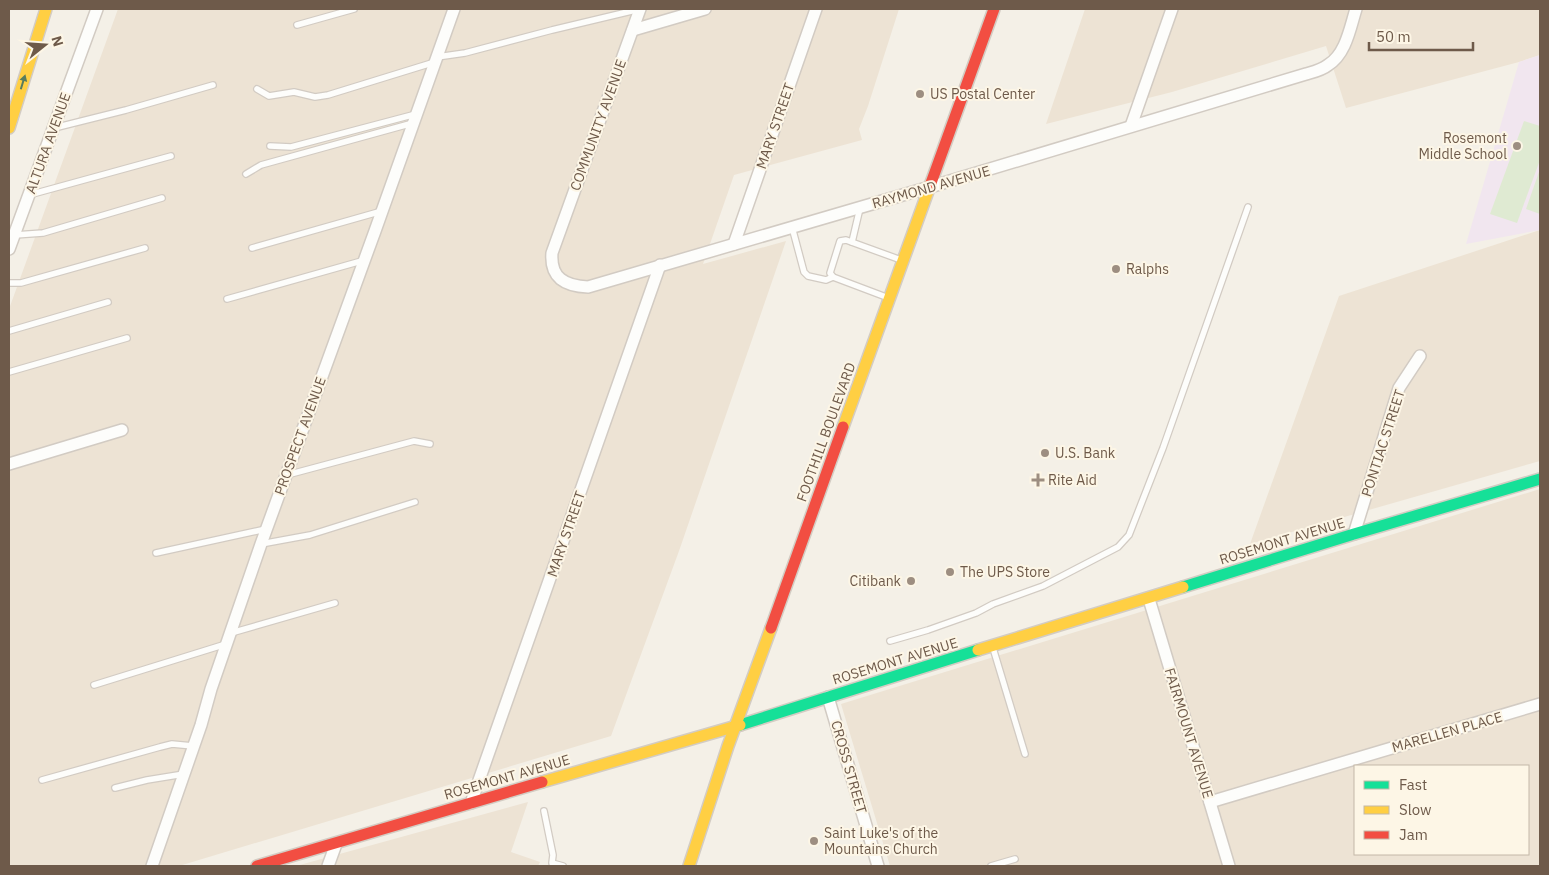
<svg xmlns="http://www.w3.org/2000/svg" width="1549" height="875" viewBox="0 0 1549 875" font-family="'IBM Plex Sans',sans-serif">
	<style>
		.residential { fill: #ede3d4; fill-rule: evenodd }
		.education { fill: #f1e6ef }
		.green { fill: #dfead2 }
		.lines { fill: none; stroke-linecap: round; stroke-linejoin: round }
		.lane-casing { stroke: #d2cbc3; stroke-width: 8 }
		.street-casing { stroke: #d2cbc3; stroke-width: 14 }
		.fast-casing { stroke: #d3ccc3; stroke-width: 14 }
		.slow-casing { stroke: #d3ccc3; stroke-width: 14 }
		.jam-casing { stroke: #d3ccc3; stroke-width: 14 }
		.lane { stroke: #fdfdfb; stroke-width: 5.5 }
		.street { stroke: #fdfdfb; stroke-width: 11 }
		.fast { stroke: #16e098; stroke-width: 11 }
		.slow { stroke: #ffcf43; stroke-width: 11 }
		.jam { stroke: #f24e42; stroke-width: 11 }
		.oneway { fill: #587c5e }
		.poi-dot { fill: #9d8e81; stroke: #fdf6e6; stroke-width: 2 }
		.labels { text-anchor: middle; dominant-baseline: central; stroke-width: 4; stroke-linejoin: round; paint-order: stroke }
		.poi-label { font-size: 14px; fill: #6e5a4a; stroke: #fdf6e6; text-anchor: start }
		.street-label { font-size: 14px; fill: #6e5a4a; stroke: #fdf6e6 }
	</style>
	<rect width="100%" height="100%" fill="#f4f0e7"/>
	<g class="residential">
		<path d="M118 9H899L868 106 859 129 862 140 734 175 703 264 786 241 679 551 611 736 179 866H9V309Z"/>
		<path d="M1085 9H1540V55L1519 62 1346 108 1326 46 1172 92 1046 124Z"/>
		<path d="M1540 230V461L1250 544 1339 296Z"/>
		<path d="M1540 489V866H890L841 704ZM1355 766H1528V854H1355Z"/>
		<path d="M528 802 511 852 540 862 538 866H296Z"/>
	</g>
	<path class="education" d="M1540 55V230L1466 244 1519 62Z"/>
	<g class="green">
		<path d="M1524 121 1540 126V160L1517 223 1490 214Z"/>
		<path d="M1540 169V214L1526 209Z"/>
	</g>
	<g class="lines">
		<g class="lane-casing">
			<g id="lane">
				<path d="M297 25 354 9"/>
				<path d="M437 57 465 53 552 30 640 9"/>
				<path d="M257 89 269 96 294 92 315 97 328 95 435 62"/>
				<path d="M54 128 126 110 213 85"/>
				<path d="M270 146 291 147 416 114"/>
				<path d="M246 174 261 165 413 123"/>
				<path d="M29 195 171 156"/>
				<path d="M792 227 804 272 808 276 826 280 833 277"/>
				<path d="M15 235 43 233 162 198"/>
				<path d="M852 242 860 208"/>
				<path d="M252 248 382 211"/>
				<path d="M9 283H21L145 248"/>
				<path d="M886 297 833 277 830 273 840 241 846 240 901 260"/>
				<path d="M227 299 365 260"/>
				<path d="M9 331 108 302"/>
				<path d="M9 372 127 338"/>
				<path d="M287 475 414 441 430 444"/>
				<path d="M261 544 310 535 415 502"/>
				<path d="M156 553 266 529"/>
				<path d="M231 633 335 603"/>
				<path d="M890 641 928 630 976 613 993 604 1043 586 1118 547 1129 535 1163 448 1248 207"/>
				<path d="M993 648 1025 754"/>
				<path d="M94 685 226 644"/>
				<path d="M42 780 160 747 172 744 193 746"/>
				<path d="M115 788 147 780 184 774"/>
				<path d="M544 811 553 855 552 863 563 866"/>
				<path d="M991 866 1015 859"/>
			</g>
		</g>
		<g class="street-casing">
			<g id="street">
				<path d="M640 9 552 253C550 278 565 286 588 287L930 187 1306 74C1313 72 1322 70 1328 65 1346 54 1350 28 1356 9"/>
				<path d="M633 30 705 9"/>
				<path d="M1131 126 1172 9"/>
				<path d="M734 244 816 9"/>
				<path d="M9 249 97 9"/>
				<path d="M9 464 122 430"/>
				<path d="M1354 534 1399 388 1420 356"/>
				<path d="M1149 599 1229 866"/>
				<path d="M828 697 878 866"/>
				<path d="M1210 802 1540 704"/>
				<path d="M471 803 660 265"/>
				<path d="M152 866 201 725 211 689 261 544 375 231 454 9"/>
				<path d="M328 866 336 844"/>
			</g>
		</g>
		<g class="fast-casing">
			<g id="fast">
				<path d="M1183 587 1354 534 1540 479"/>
				<path d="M740 725 978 650"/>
			</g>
		</g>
		<g class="slow-casing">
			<g id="slow">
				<path d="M9 128 46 9"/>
				<path d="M843 427 931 183"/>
				<path d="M978 650 1183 587"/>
				<path d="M542 782 740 725"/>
				<path d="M689 866 728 746 771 628"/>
			</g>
		</g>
		<g class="jam-casing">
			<g id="jam">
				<path d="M931 183 994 9"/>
				<path d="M771 628 843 427"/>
				<path d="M257 866 542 782"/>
			</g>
		</g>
		<use href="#lane" class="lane"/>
		<use href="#street" class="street"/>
		<use href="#fast" class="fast"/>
		<use href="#slow" class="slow"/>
		<use href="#jam" class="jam"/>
	</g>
	<defs><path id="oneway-solid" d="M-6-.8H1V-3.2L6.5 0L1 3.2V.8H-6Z" transform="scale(1.25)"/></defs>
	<use class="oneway" href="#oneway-solid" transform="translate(23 82) rotate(-73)"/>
	<g class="poi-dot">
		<circle cx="920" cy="94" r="5"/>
		<circle cx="1517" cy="146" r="5"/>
		<circle cx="1116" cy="269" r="5"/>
		<circle cx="1045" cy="453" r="5"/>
		<path d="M1035.5 472.5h5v5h5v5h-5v5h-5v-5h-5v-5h5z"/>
		<circle cx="950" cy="572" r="5"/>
		<circle cx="911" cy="581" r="5"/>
		<circle cx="814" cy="841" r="5"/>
	</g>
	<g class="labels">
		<g class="poi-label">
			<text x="930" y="94">US Postal Center</text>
			<text x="1507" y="138" text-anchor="end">Rosemont<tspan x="1507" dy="16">Middle School</tspan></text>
			<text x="1126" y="269">Ralphs</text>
			<text x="1055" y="453">U.S. Bank</text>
			<text x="1048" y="480">Rite Aid</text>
			<text x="960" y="572">The UPS Store</text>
			<text x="901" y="581" text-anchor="end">Citibank</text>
			<text x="824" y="833">Saint Luke's of the<tspan x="824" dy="16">Mountains Church</tspan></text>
		</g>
		<g class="street-label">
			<text transform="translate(598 125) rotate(-70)">COMMUNITY AVENUE</text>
			<text transform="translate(775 126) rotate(-71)">MARY STREET</text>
			<text transform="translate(48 143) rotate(-70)">ALTURA AVENUE</text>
			<text transform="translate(931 187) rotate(-16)">RAYMOND AVENUE</text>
			<text transform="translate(826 432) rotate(-70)">FOOTHILL BOULEVARD</text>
			<text transform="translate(300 436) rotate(-70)">PROSPECT AVENUE</text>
			<text transform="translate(1383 443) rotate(-72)">PONTIAC STREET</text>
			<text transform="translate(566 534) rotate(-71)">MARY STREET</text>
			<text transform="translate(1282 541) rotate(-17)">ROSEMONT AVENUE</text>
			<text transform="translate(895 661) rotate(-17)">ROSEMONT AVENUE</text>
			<text transform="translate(1447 732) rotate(-16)">MARELLEN PLACE</text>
			<text transform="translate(1189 733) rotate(73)">FAIRMOUNT AVENUE</text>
			<text transform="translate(849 767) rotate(74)">CROSS STREET</text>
			<text transform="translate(507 777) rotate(-16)">ROSEMONT AVENUE</text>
		</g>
	</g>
	<rect width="1549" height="875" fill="none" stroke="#6e5a4a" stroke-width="20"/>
	<rect x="1354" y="765" width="175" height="90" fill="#fdf6e6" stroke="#c4b8a8"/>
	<rect x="1364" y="781" width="25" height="8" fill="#16e098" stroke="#c4b8a8"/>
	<text x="1399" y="790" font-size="15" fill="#6e5a4a">Fast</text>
	<rect x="1364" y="806" width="25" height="8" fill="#ffcf43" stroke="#c4b8a8"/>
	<text x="1399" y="815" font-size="15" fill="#6e5a4a">Slow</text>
	<rect x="1364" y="831" width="25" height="8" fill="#f24e42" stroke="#c4b8a8"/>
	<text x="1399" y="840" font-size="15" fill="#6e5a4a">Jam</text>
	<g transform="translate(45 45) rotate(73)" stroke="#fdf6e6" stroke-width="4" paint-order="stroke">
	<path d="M0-4L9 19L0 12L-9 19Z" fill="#6e5a4a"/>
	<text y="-8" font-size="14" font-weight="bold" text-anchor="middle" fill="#6e5a4a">N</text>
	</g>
	<path d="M1369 42v8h104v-8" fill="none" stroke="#6e5a4a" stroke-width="2.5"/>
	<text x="1376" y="42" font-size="15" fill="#6e5a4a" stroke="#fdf6e6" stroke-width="4" paint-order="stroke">50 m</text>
</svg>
